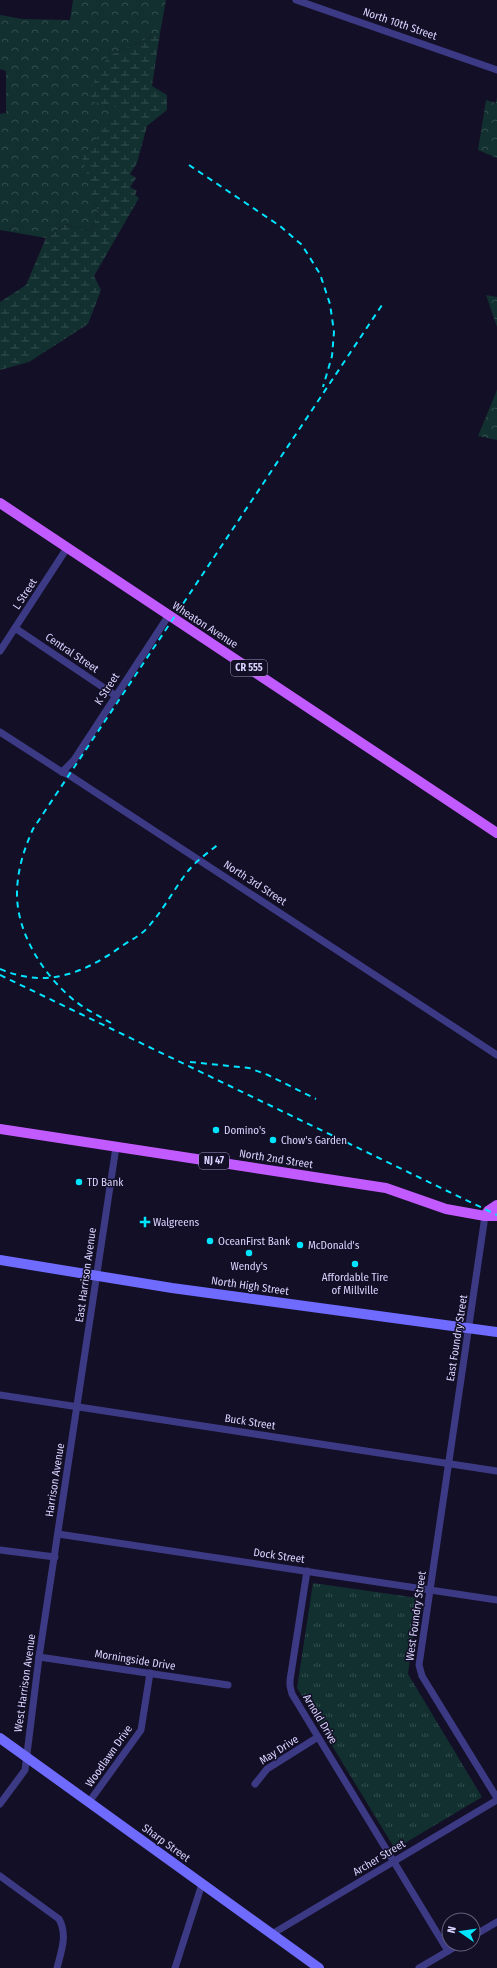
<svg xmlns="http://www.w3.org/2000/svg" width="497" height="1968" viewBox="0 0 497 1968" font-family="'Fira Sans Condensed',sans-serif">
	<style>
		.grass { fill: url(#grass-tufts) }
		.forest { fill: url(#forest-crowns) }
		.wetland { fill: url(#wetland-marsh) }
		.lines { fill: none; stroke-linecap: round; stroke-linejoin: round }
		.street { stroke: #3d3a85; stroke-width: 7 }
		.secondary { stroke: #6f6bff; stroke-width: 10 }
		.primary { stroke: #c25bff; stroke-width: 10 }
		.rail { stroke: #00e5ff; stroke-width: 2; stroke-dasharray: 6 5; stroke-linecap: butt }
		.poi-dot { fill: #00e5ff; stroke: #130f26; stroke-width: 1.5 }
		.labels { text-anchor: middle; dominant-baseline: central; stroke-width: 3; stroke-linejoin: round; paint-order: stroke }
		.shield { fill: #130f26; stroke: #9e99be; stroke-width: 1 }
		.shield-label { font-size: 10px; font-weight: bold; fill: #d9d4ff }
		.street-label { font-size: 11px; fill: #d9d4ff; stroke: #130f26 }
		.poi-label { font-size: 11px; fill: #d9d4ff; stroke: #130f26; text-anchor: start }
	</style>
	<defs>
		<pattern id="grass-tufts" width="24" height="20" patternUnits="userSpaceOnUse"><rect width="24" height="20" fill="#12302f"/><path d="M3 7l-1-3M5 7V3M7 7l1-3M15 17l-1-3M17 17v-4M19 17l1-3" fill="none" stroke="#344d4e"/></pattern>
		<pattern id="forest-crowns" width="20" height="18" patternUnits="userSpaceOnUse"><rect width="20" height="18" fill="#12302f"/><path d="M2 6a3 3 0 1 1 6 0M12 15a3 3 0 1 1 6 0" fill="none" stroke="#344d4e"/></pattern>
		<pattern id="wetland-marsh" width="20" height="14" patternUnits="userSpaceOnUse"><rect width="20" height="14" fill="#12302f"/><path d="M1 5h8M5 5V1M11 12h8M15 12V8" fill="none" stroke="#344d4e"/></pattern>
	</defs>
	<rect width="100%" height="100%" fill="#130f26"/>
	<path class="grass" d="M313 1583 418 1598 408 1674 482 1797 395 1849 297 1688Z"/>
	<g class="forest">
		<path d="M73 0H166L160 33 108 56 120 108 83 157 98 212 91 232 66 224 46 238 0 230V114L6 113V71L0 69V15L22 19 70 20Z"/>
		<path d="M497 97V158L478 150 486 100 496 103Z"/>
		<path d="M486 295 497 297V327Z"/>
		<path d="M497 390V440L478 436Z"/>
	</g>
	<path class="wetland" d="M160 33 152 86 167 95V110L147 126 137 163 130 174 136 178 130 187 137 191 135 195 139 198 94 276 101 290 88 324 29 362 0 370V302L26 285 46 238 66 224 91 232 98 212 82 157 120 108 89 101 92 86 108 56Z"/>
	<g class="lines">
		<g class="street">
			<path d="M296 0 497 70"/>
			<path d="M15 628 116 696"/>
			<path d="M0 651 67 548"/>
			<path d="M0 732 62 772 69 775 497 1055"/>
			<path d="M62 772 74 760 169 615"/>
			<path d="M485 1216 419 1665 422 1676 497 1798"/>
			<path d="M0 1395 497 1471"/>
			<path d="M58 1534 497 1600"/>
			<path d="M0 1550 55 1557"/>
			<path d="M307 1571 290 1680V1686L292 1694 448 1951"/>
			<path d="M39 1657 228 1685"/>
			<path d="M255 1784 267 1769 318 1737"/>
			<path d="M89 1802 141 1730 150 1673"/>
			<path d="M0 1804 25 1770 39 1657 116 1147"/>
			<path d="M0 1876 59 1919C68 1935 61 1952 57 1968"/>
			<path d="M272 1934 497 1800"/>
			<path d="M473 1936 497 1922"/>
			<path d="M175 1968 202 1884"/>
			<path d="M419 1968 460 1944"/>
		</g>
		<g class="secondary">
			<path d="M0 1260 172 1288 497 1332"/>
			<path d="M0 1738 319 1968"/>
		</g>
		<g class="primary">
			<path d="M0 503 497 833"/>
			<path d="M0 1129 386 1188 446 1209 485 1216H497"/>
			<path d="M485 1216 488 1211 497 1205"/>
		</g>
		<g class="rail">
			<path d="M189 165 280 226 302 245 320 274 330 304 334 332 332 356 323 387"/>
			<path d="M0 969C47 989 84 973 122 946 132 939 142 935 149 926 164 909 174 889 188 871 197 860 209 852 220 843"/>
			<path d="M0 975 497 1215"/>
			<path d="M111 1023C99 1016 85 1009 75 1001 44 976 17 934 17 894 17 871 24 849 33 829L382 305"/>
			<path d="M190 1062 249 1068 268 1075 316 1099"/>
		</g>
	</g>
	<g class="poi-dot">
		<circle cx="216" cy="1130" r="4"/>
		<circle cx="273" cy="1140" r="4"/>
		<circle cx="79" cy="1182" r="4"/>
		<path d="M143 1216h4v4h4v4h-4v4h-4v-4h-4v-4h4z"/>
		<circle cx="210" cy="1241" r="4"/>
		<circle cx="300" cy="1245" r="4"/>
		<circle cx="249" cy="1253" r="4"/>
		<circle cx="355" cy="1264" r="4"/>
	</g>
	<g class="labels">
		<g class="shield">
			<rect x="231" y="660" width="36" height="16" rx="3"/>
			<rect x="199" y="1153" width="30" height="16" rx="3"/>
		</g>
		<g class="shield-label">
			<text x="249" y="668">CR 555</text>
			<text x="214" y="1161">NJ 47</text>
		</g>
		<g class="street-label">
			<text transform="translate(400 24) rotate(19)">North 10th Street</text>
			<text transform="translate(25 594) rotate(-57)">L Street</text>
			<text transform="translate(205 625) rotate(33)">Wheaton Avenue</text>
			<text transform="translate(72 653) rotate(34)">Central Street</text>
			<text transform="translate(107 689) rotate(-57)">K Street</text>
			<text transform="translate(255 883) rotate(33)">North 3rd Street</text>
			<text transform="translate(276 1159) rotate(9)">North 2nd Street</text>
			<text transform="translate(86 1275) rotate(-82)">East Harrison Avenue</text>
			<text transform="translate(250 1286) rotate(8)">North High Street</text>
			<text transform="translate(457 1338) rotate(-81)">East Foundry Street</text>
			<text transform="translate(250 1422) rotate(9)">Buck Street</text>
			<text transform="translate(55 1480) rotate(-81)">Harrison Avenue</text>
			<text transform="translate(279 1556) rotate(8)">Dock Street</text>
			<text transform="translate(416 1616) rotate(-82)">West Foundry Street</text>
			<text transform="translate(135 1660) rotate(9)">Morningside Drive</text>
			<text transform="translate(25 1683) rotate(-82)">West Harrison Avenue</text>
			<text transform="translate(320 1719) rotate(59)">Arnold Drive</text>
			<text transform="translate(279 1750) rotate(-33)">May Drive</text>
			<text transform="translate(109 1756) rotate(-55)">Woodlawn Drive</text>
			<text transform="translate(166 1843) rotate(36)">Sharp Street</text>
			<text transform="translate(379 1858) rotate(-31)">Archer Street</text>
		</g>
		<g class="poi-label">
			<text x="224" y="1130">Domino's</text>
			<text x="281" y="1140">Chow's Garden</text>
			<text x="87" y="1182">TD Bank</text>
			<text x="153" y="1222">Walgreens</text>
			<text x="218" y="1241">OceanFirst Bank</text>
			<text x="308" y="1245">McDonald's</text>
			<text x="249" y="1266" text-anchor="middle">Wendy's</text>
			<text x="355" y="1277" text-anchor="middle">Affordable Tire<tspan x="355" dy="13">of Millville</tspan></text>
		</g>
	</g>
	<g transform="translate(461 1932) rotate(283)"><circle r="19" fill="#130f26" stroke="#625e7d"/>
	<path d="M0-3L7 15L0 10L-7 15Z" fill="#00e5ff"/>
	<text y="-6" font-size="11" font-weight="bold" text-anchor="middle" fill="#d9d4ff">N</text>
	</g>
</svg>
